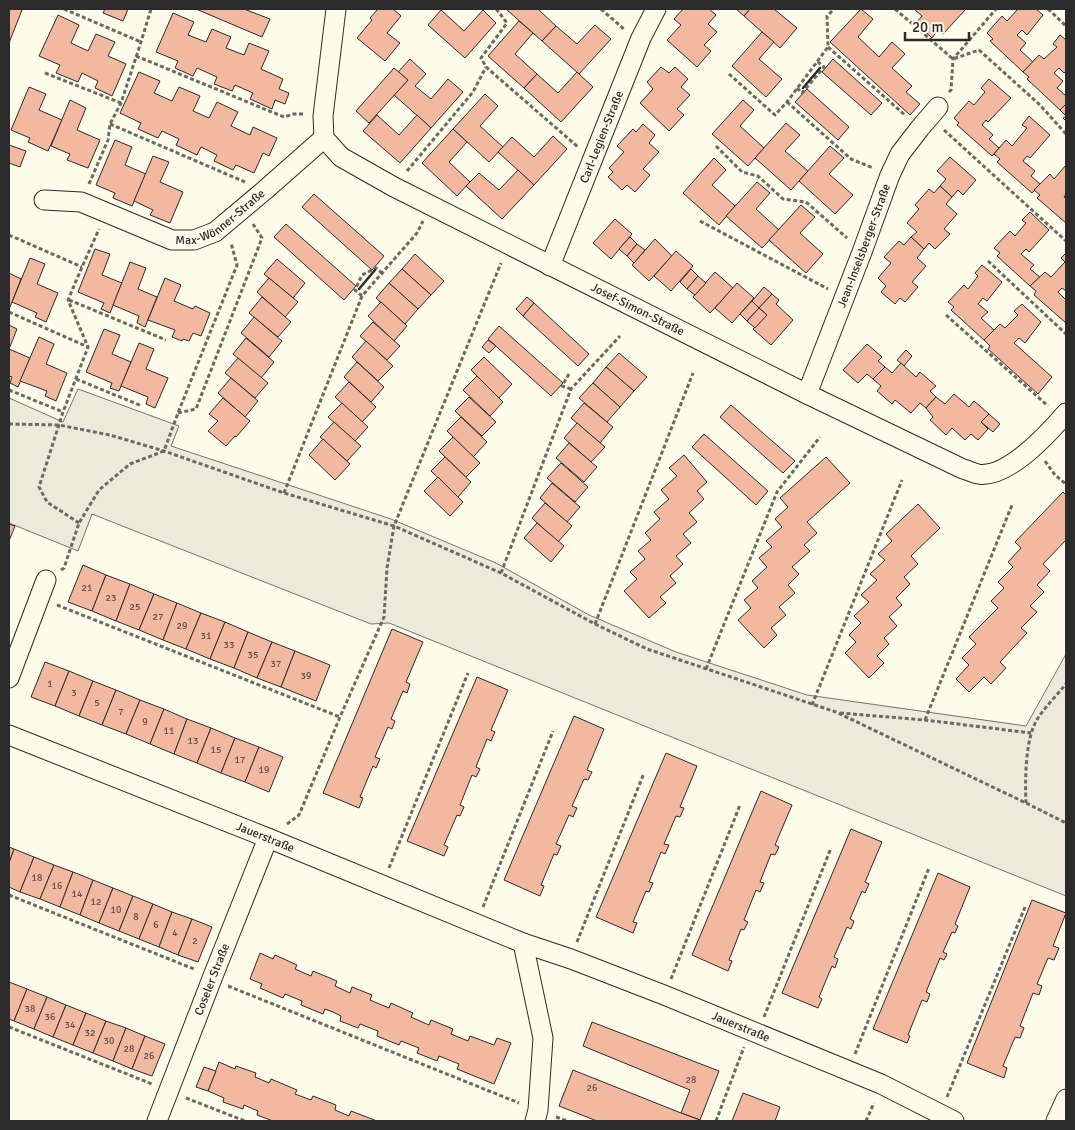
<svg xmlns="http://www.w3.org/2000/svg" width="1075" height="1130" viewBox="0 0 1075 1130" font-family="Signika,sans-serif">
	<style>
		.green { fill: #ecebdb; stroke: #74746e }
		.building { fill: #f2b8a0; stroke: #2b2b2b }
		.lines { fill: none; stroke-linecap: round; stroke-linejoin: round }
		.minor-casing { stroke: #2b2b2b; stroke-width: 21 }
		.path { stroke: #6a6964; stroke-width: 3; stroke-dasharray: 4 2.5; stroke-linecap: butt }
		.minor { stroke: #fdfbea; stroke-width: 19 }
		.wall { stroke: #2b2b2b; stroke-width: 2.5 }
		.labels { text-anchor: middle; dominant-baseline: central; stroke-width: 4; stroke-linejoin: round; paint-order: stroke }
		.number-label { font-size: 10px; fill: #5d4e48 }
		.street-label { font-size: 12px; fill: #2b2b2b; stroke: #fdfbea }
	</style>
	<rect width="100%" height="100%" fill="#fdfbea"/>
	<path class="green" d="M78 389 179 426 171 446 391 519 496 563 589 615 676 652 807 695 1026 726 1066 654V896L389 623 371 624 92 514 78 551 9 523V398L63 422Z"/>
	<g class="building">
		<path d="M9 9H19L22 10 9 43Z"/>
		<path d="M105 9H128L123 21 103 13Z"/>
		<path d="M196 9H244L270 19 262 37Z"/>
		<path d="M378 9H393L401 16 387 33 400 43 385 61 357 38 372 20 370 18Z"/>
		<path d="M506 9H538L556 26 542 41Z"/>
		<path d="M683 9H709L716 15 708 24 717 32 704 45 711 51 697 67 667 40 681 25 674 19Z"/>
		<path d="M736 9H750L744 16Z"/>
		<path d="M750 9H774L797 28 780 48 744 16Z"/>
		<path d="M861 9 873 19 858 37 879 57 892 42 905 54 892 68 912 86 906 92 920 104 910 115 830 42Z"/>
		<path d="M914 9H966L943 34 938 30 932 38 916 23 922 16Z"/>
		<path d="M1018 9H1036L1043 15 1027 35 1022 30 1017 35 1026 43 1020 50 1033 62 1023 72 990 41 993 39 987 33 1002 16 1007 21Z"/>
		<path d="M441 10 464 31 483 10 496 23 465 58 428 25Z"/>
		<path d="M173 13 194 22 188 35 206 42 212 29 231 37 226 48 244 55 249 43 269 51 261 69 283 79 279 89 289 93 285 104 275 100 272 109 250 99 253 93 235 85 232 91 214 84 217 77 197 68 193 76 175 68 178 61 156 52Z"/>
		<path d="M58 15 79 25 71 43 88 51 96 34 115 42 108 56 126 64 112 96 95 88 98 81 82 73 78 82 56 73 60 65 39 56Z"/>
		<path d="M519 21 533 33 515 54 537 74 524 88 488 56Z"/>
		<path d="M595 25 611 39 579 74 542 41 556 26 577 44Z"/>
		<path d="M762 32 774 42 759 59 782 79 766 97 732 66Z"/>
		<path d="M1060 35 1066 40V71L1064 73 1059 68 1054 73 1063 81 1057 88 1066 96V104L1060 110 1027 79 1029 77 1023 72 1039 55 1044 59 1057 47 1053 44Z"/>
		<path d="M410 59 426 74 415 86 431 99 448 79 463 92 431 128 394 95 408 80 398 72Z"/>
		<path d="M833 59 882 103 871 115 822 72Z"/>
		<path d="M661 67 669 73 675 67 688 79 681 87 690 95 677 109 684 115 669 131 640 103 653 89 647 82Z"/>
		<path d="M394 68 408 80 369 123 356 111Z"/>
		<path d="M139 72 160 81 154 93 172 101 179 87 200 96 193 111 209 118 217 102 238 112 231 126 250 135 253 127 277 138 269 156 263 153 254 173 236 165 233 170 214 161 217 155 201 147 197 155 176 145 179 139 162 131 158 138 138 129 141 123 120 113Z"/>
		<path d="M577 72 593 87 561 122 524 88 537 74 558 93Z"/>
		<path d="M989 79 1011 98 988 122 986 120 982 125 993 135 989 139 999 148 992 156 957 125 959 123 954 118 969 101 974 105 985 92 981 88Z"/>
		<path d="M29 87 46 94 39 110 62 120 48 151 28 142 30 138 11 130Z"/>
		<path d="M807 89 849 127 838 140 795 102Z"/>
		<path d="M485 94 498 106 480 126 503 147 489 162 453 129Z"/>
		<path d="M70 100 86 108 77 130 100 140 88 168 67 160 70 154 51 146Z"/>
		<path d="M743 100 754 110 740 126 764 148 748 166 712 134Z"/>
		<path d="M1066 104V121L1063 118 1066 116 1060 110Z"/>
		<path d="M377 115 399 135 417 115 431 128 400 163 363 131Z"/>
		<path d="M1029 116 1050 135 1030 158 1027 156 1023 161 1035 171 1031 176 1040 184 1032 193 997 162 1000 159 994 154 1006 140 1012 146 1027 128 1022 125Z"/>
		<path d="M786 123 800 135 785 151 808 171 791 190 755 158Z"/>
		<path d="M643 124 655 135 649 143 659 152 643 169 650 175 635 192 627 185 622 190 608 177 613 172 609 168 624 152 617 146 633 129 636 132Z"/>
		<path d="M453 129 467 142 449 162 470 182 457 196 422 163Z"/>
		<path d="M553 136 567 149 534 185 498 152 512 137 534 157Z"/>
		<path d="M115 140 132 147 125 165 146 174 132 206 113 198 115 193 96 185Z"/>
		<path d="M9 145 26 151 20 167 9 163Z"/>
		<path d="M830 146 844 158 829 174 853 195 835 214 799 181Z"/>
		<path d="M153 156 169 162 160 182 183 192 170 223 150 215 153 210 134 201Z"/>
		<path d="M950 157 976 180 963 195 958 190 952 197 940 186 946 179 937 171Z"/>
		<path d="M714 158 726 170 712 185 735 206 719 225 683 193Z"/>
		<path d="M1066 165V194L1064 197 1066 199V223L1037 198 1040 195 1034 190 1050 174 1054 179Z"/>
		<path d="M518 170 534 185 502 219 466 186 479 173 499 190Z"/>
		<path d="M757 182 770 193 756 209 779 230 762 248 726 216Z"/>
		<path d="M940 186 952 197 946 204 957 214 944 229 950 234 935 249 929 243 924 249 911 237 917 232 907 223 919 209 915 205 929 189 934 193Z"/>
		<path d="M314 194 384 256 372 270 302 207Z"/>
		<path d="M801 205 815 217 800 233 823 254 806 273 769 240Z"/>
		<path d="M1030 212 1049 230 1029 252 1026 249 1021 254 1034 265 1030 269 1040 277 1030 286 997 256 1000 253 994 248 1010 231 1015 236 1026 223 1022 220Z"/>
		<path d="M615 219 632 234 611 259 593 243Z"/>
		<path d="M286 224 356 286 344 300 274 237Z"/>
		<path d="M630 237 637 244 627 256 619 249Z"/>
		<path d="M911 237 924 249 917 258 926 266 912 282 918 287 905 302 900 298 895 304 881 292 886 286 878 278 891 263 884 257 899 241 904 245Z"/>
		<path d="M655 239 672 256 649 281 632 265Z"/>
		<path d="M637 244 645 250 634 263 627 256Z"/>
		<path d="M95 249 110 254 102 275 122 283 110 313 101 309 104 303 78 292Z"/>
		<path d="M676 251 693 266 671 291 654 276Z"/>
		<path d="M1066 253V291L1062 288 1058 292 1066 300V323L1034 295 1036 291 1030 286 1045 272 1051 277 1065 262 1061 258Z"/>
		<path d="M415 254 444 281 431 295 402 269Z"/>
		<path d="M30 258 45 264 37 284 58 293 46 322 35 317 37 313 12 302Z"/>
		<path d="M277 259 305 283 293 298 264 274Z"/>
		<path d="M130 262 146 268 138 289 157 297 145 327 137 323 139 316 113 305Z"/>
		<path d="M982 265 1002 282 987 301 983 298 978 304 988 312 981 318 994 330 984 340 951 310 954 307 948 302 964 285 968 289 978 276 975 273Z"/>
		<path d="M402 269 431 295 418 309 389 283Z"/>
		<path d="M691 269 698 276 687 289 680 282Z"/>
		<path d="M715 272 733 288 710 313 693 297Z"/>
		<path d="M9 273 21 279 10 307H9Z"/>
		<path d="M698 276 706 283 695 295 687 289Z"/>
		<path d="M165 278 181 285 174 301 193 309 195 306 210 313 201 336 193 333 189 341 183 339 182 341 172 337 175 330 148 320Z"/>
		<path d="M269 278 298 302 285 317 257 292Z"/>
		<path d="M389 283 418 309 405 324 376 298Z"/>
		<path d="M737 283 754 298 732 323 715 308Z"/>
		<path d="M764 287 772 294 759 308 752 301Z"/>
		<path d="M772 294 779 300 776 304 793 320 771 345 753 329 767 315 759 308Z"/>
		<path d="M262 297 291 322 278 337 249 313Z"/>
		<path d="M527 297 534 303 523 316 516 309Z"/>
		<path d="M752 301 759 308 747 321 740 314Z"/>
		<path d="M381 302 407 326 394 341 368 316Z"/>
		<path d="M534 303 589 354 578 366 523 316Z"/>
		<path d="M1022 304 1041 322 1025 343 1019 338 1014 343 1052 377 1038 394 988 349 990 346 984 340 1000 324 1005 328 1018 315 1014 311Z"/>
		<path d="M759 308 767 315 755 328 747 321Z"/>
		<path d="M254 317 282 341 269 357 241 333Z"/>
		<path d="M373 322 400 346 387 360 360 336Z"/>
		<path d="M9 325 17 329 9 349 30 358 18 387 10 383 12 377 9 376Z"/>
		<path d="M499 326 563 383 551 396 488 339Z"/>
		<path d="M104 329 120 335 112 354 131 362 119 391 110 388 112 383 86 372Z"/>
		<path d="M39 337 54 344 46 364 67 373 56 401 45 396 47 391 20 381Z"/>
		<path d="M246 338 274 362 261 378 233 354Z"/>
		<path d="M488 340 496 346 489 353 482 347Z"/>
		<path d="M366 341 393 366 378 381 352 357Z"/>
		<path d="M139 343 154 349 146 369 168 378 155 408 146 404 148 397 121 386Z"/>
		<path d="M867 344 882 357 878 361 885 367 873 379 867 374 858 383 843 370Z"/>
		<path d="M906 350 912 356 904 366 897 360Z"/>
		<path d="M619 353 647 377 634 391 606 367Z"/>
		<path d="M484 357 512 384 499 398 471 370Z"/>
		<path d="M238 358 268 383 255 398 225 373Z"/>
		<path d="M357 362 384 387 371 402 344 377Z"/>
		<path d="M901 363 916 377 920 372 936 386 930 391 936 397 926 408 920 403 911 413 895 400 892 404 877 391 881 386 873 379 885 367 892 373Z"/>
		<path d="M606 367 634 391 620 407 593 383Z"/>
		<path d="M477 376 503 402 490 416 463 390Z"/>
		<path d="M231 378 258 401 245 417 218 393Z"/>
		<path d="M349 382 376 407 362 422 335 397Z"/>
		<path d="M593 383 620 407 607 422 579 398Z"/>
		<path d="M954 394 969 407 974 401 989 414 981 422 988 429 978 440 971 434 965 440 952 428 946 435 930 420 933 417 926 408 936 397 945 404Z"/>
		<path d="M469 397 496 422 482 436 455 411Z"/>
		<path d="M223 398 250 421 236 437 235 436 226 446 208 431 218 421 209 414Z"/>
		<path d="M342 403 368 427 355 441 328 417Z"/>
		<path d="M584 403 613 427 600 443 571 418Z"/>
		<path d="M731 405 795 461 783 473 720 417Z"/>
		<path d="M989 414 1000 424 993 432 981 422Z"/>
		<path d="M461 417 487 442 473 457 447 431Z"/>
		<path d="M334 422 361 446 347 461 320 437Z"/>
		<path d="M577 423 605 447 591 462 564 438Z"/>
		<path d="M704 434 768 491 756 505 692 447Z"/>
		<path d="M453 437 480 463 466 477 439 451Z"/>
		<path d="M323 439 350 464 335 480 309 455Z"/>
		<path d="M569 443 597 467 584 482 556 458Z"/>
		<path d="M684 455 707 482 697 491 704 499 689 513 697 522 683 534 691 543 676 556 683 564 670 576 676 583 660 597 666 603 649 618 624 591 637 579 630 572 645 559 638 551 651 540 645 533 660 519 654 512 669 499 661 490 677 476 669 468Z"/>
		<path d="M445 457 471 482 458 497 431 471Z"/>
		<path d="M826 457 850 483 807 522 817 533 804 545 810 551 792 567 799 574 788 585 795 593 779 607 786 615 771 628 777 635 764 648 738 620 751 608 744 600 758 588 752 581 767 567 759 558 772 547 766 541 782 527 775 519 788 507 780 498Z"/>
		<path d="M561 463 588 487 575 502 547 478Z"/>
		<path d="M438 477 463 502 450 516 424 491Z"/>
		<path d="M552 483 580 507 567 522 540 498Z"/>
		<path d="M1063 492 1066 495V540L1043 564 1050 571 1037 585 1044 592 1030 606 1037 612 1021 628 1027 633 1000 662 1006 668 991 684 984 677 969 692 956 679 969 665 962 658 976 644 969 637 998 608 991 601 1004 588 998 582 1013 567 1008 562 1021 548 1015 542Z"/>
		<path d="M545 503 572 526 558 542 532 518Z"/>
		<path d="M918 504 940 528 911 556 918 564 904 577 910 584 896 598 902 605 889 617 897 626 884 638 889 644 877 656 884 663 869 678 845 653 856 642 849 635 861 623 854 616 869 602 861 595 877 580 870 574 885 560 878 554 892 541 886 534Z"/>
		<path d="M537 523 564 546 551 562 524 538Z"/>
		<path d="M9 524 15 526 9 541Z"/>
		<path d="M83 565 106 575 92 611 68 602Z"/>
		<path d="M106 575 130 584 116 621 92 611Z"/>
		<path d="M130 584 154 594 139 630 116 621Z"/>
		<path d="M154 594 177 603 163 640 139 630Z"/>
		<path d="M177 603 201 613 186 649 163 640Z"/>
		<path d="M201 613 225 622 210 659 186 649Z"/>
		<path d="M225 622 248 632 234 668 210 659Z"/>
		<path d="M392 629 423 642 406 682 410 684 407 693 403 691 391 719 395 721 392 729 388 727 375 757 380 759 376 768 373 766 360 797 363 798 359 808 323 793Z"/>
		<path d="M248 632 272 642 257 678 234 668Z"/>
		<path d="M272 642 295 651 281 687 257 678Z"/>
		<path d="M295 651 330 665 316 701 281 687Z"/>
		<path d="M45 662 69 671 55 706 31 697Z"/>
		<path d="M69 671 93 681 79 716 55 706Z"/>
		<path d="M477 677 508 690 491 730 495 732 491 741 487 739 476 767 480 769 476 777 472 775 460 805 464 807 460 816 457 815 444 845 448 847 444 856 407 841Z"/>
		<path d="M93 681 116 690 102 725 79 716Z"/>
		<path d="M116 690 140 700 126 734 102 725Z"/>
		<path d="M140 700 164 709 150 744 126 734Z"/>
		<path d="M164 709 187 719 174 754 150 744Z"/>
		<path d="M574 716 604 729 587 770 592 772 588 780 584 779 572 806 577 808 573 817 569 815 556 844 561 846 557 855 554 854 541 885 544 886 540 896 504 880Z"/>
		<path d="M187 719 211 728 197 763 174 754Z"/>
		<path d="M211 728 235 738 221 773 197 763Z"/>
		<path d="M235 738 259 747 245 782 221 773Z"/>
		<path d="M259 747 283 757 269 792 245 782Z"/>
		<path d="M666 753 697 766 680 807 684 808 680 817 676 816 664 844 669 845 665 854 661 852 649 882 653 883 649 892 646 891 633 922 637 923 633 933 596 917Z"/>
		<path d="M761 791 792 805 775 845 779 847 775 855 771 854 760 882 764 883 760 892 756 890 744 920 748 922 744 930 741 929 729 960 732 961 728 971 692 955Z"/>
		<path d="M851 829 882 842 865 882 869 884 865 893 862 891 850 919 854 921 851 929 847 927 834 957 838 959 835 968 832 966 819 997 822 999 818 1008 782 993Z"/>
		<path d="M9 847 14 849 9 863Z"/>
		<path d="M14 849 34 857 20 892 9 887V863Z"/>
		<path d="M34 857 54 865 40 899 20 892Z"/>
		<path d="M54 865 73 872 60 907 40 899Z"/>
		<path d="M73 872 93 880 80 915 60 907Z"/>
		<path d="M938 873 970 887 955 924 958 926 955 933 952 932 943 952 947 954 944 960 940 958 926 992 930 994 927 1002 922 1000 908 1035 910 1036 907 1043 873 1029Z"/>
		<path d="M93 880 113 888 99 923 80 915Z"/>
		<path d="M113 888 133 896 119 931 99 923Z"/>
		<path d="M133 896 153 904 139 939 119 931Z"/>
		<path d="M1032 900 1066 913 1053 946 1059 948 1054 960 1048 958 1037 984 1042 986 1039 995 1033 993 1020 1026 1024 1028 1020 1038 1015 1037 1003 1066 1007 1068 1004 1078 967 1063Z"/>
		<path d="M153 904 172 912 159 947 139 939Z"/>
		<path d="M172 912 192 919 178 955 159 947Z"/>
		<path d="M192 919 212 927 198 962 178 955Z"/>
		<path d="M260 953 273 959 275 955 297 965 295 969 311 976 313 971 337 981 335 986 350 993 352 987 372 995 370 1000 389 1008 391 1003 413 1013 411 1017 429 1025 431 1020 453 1029 451 1034 468 1041 470 1036 494 1045 497 1038 511 1043 494 1084 457 1069 459 1064 439 1056 437 1061 417 1053 419 1048 401 1041 399 1045 377 1036 378 1031 360 1024 358 1028 340 1021 341 1016 333 1012 325 1009 323 1014 301 1005 302 1001 285 994 283 998 260 988 262 984 250 979Z"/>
		<path d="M9 982 27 989 14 1021 9 1019Z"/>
		<path d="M27 989 47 997 34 1029 14 1021Z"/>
		<path d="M47 997 66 1005 53 1037 34 1029Z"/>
		<path d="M66 1005 86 1013 73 1045 53 1037Z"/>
		<path d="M86 1013 106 1021 93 1053 73 1045Z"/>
		<path d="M106 1021 126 1028 113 1061 93 1053Z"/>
		<path d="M592 1022 719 1071 700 1120 681 1113 690 1090 583 1046Z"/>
		<path d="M126 1028 145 1036 132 1069 113 1061Z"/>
		<path d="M145 1036 165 1044 152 1076 132 1069Z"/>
		<path d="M219 1062 235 1069 236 1066 256 1073 255 1077 269 1083 271 1079 297 1090 295 1094 311 1100 313 1096 336 1105 335 1110 349 1116 351 1111 377 1121H273L257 1115 258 1111 244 1105 243 1109 223 1102 224 1098 208 1091Z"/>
		<path d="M204 1067 216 1071 208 1091 196 1087Z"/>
		<path d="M573 1070 681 1113 700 1120 699 1121H597L559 1106Z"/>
		<path d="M743 1093 780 1107 775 1121H732Z"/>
	</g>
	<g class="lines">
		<g class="minor-casing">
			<g id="minor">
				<path id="s1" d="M336 9 323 116 324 138 341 157 394 187 807 394 963 469C968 470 973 473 978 474 1007 479 1049 433 1066 413"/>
				<path id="s2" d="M44 200 81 202 172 240H194L215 232 265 190 324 138"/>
				<path id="s3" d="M550 266 641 38 656 9"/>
				<path id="s4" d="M807 394 862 252 890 175 900 154 920 128 938 107"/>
				<path d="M9 678 46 580"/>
				<path id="s5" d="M9 735 268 838 523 943 571 959 664 995 881 1084 954 1121"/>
				<path d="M523 943 543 1038 538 1110 535 1121"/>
				<path id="s6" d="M157 1121 213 976 268 838"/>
				<path d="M1056 1121 1066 1099"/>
			</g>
		</g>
		<g class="path">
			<path d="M64 9 141 42"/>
			<path d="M498 9 497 10 507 23 481 58 486 67 578 147"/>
			<path d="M601 9 625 30"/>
			<path d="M895 9 953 59 979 50 1040 105 1066 134"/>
			<path d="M1048 9 1066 26"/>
			<path d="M828 47 906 116"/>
			<path d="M136 56 284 117 294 114H303"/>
			<path d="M45 73 121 103"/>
			<path d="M729 74 775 115 787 102 828 47 827 16 834 9"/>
			<path d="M797 88 802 93 824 67 817 61"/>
			<path d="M949 92 951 90 953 59 996 9"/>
			<path d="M787 102 851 159 873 168"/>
			<path d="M110 124 245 182"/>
			<path d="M944 130 1066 241"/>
			<path d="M716 146 742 172 758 176 783 199 806 202 847 238"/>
			<path d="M407 171 473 92 486 67"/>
			<path d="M89 184 108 140 110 124 121 103 141 42 151 9"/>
			<path d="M700 221 828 289"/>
			<path d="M9 235 82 267"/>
			<path d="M988 261 1066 334"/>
			<path d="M362 296 355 290 362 275 376 268 382 273"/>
			<path d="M69 300 166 340"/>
			<path d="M9 312 88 347"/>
			<path d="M946 315 1048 406"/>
			<path d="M569 374 562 386 571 389"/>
			<path d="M76 379 142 406"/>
			<path d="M9 390 63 412"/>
			<path d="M178 413 196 409 262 238 253 224"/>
			<path d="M9 424 59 425 110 435 164 451 284 493 394 526 501 573 595 624 647 649 836 712 1026 803 1066 823"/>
			<path d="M1045 461 1055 475 1066 484"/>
			<path d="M284 493 362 296 417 233 423 221"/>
			<path d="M79 523 47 502 39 487 63 412 88 347 68 300 82 267 99 229"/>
			<path d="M61 570 64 568 79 523 99 490 130 464 164 451 178 413 237 265 231 243"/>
			<path d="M501 573 571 389 620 336"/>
			<path d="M57 605 340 717"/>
			<path d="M595 624 693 373"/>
			<path d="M706 669 777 492 820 437"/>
			<path d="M812 705 902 480"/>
			<path d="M840 713 925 720 1031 733"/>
			<path d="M925 720 1012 505"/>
			<path d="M1026 803C1025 780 1025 737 1038 718 1046 706 1057 695 1066 684"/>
			<path d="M287 824 299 815 340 717 384 617 387 568 394 526 501 263"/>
			<path d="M389 868 468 673"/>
			<path d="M9 895 194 969"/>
			<path d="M483 907 553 731"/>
			<path d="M577 942 644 773"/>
			<path d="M671 979 740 805"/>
			<path d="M228 986 519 1103"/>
			<path d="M764 1017 831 848"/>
			<path d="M9 1027 152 1084"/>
			<path d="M855 1054 929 868"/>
			<path d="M947 1097 1025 907"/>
			<path d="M186 1098 245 1121"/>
			<path d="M556 1117 568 1121"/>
			<path d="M716 1121 744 1047"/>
			<path d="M866 1121 874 1103"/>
		</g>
		<use href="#minor" class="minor"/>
		<g class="wall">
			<path d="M803 88 820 68"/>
			<path d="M359 289 375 270"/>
		</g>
	</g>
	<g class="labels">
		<g class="number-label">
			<text x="87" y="588">21</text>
			<text x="111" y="598">23</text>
			<text x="135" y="607">25</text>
			<text x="158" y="617">27</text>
			<text x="182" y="626">29</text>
			<text x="206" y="636">31</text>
			<text x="229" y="645">33</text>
			<text x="253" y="655">35</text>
			<text x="276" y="664">37</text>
			<text x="306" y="676">39</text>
			<text x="50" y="684">1</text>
			<text x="74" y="693">3</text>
			<text x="97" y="703">5</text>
			<text x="121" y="712">7</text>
			<text x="145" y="722">9</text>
			<text x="169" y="731">11</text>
			<text x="193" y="741">13</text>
			<text x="216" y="750">15</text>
			<text x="240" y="760">17</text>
			<text x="264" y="770">19</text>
			<text x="37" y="878">18</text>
			<text x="57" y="886">16</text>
			<text x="77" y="894">14</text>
			<text x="96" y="902">12</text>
			<text x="116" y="910">10</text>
			<text x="136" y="917">8</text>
			<text x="156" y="925">6</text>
			<text x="175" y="933">4</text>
			<text x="195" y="941">2</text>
			<text x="30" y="1009">38</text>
			<text x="50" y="1017">36</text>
			<text x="70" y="1025">34</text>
			<text x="90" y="1033">32</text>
			<text x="109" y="1041">30</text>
			<text x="129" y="1049">28</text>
			<text x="149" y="1056">26</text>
			<text x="691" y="1080">28</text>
			<text x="592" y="1088">26</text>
		</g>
		<g class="street-label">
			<text stroke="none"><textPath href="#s3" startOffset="139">Carl-Legien-Straße</textPath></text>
			<text stroke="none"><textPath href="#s2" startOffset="191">Max-Wönner-Straße</textPath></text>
			<text stroke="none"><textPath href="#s4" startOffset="159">Jean-Inselsberger-Straße</textPath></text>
			<text stroke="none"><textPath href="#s1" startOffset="489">Josef-Simon-Straße</textPath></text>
			<text stroke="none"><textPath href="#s5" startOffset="276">Jauerstraße</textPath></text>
			<text stroke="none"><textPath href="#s6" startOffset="152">Coseler Straße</textPath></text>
			<text stroke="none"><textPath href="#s5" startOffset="788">Jauerstraße</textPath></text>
		</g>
	</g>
	<rect width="1075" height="1130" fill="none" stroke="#2b2b2b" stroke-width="20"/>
	<path d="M905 32v8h64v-8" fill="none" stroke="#2b2b2b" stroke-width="2.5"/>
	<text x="912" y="32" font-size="15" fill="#2b2b2b" stroke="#fdfbea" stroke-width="4" paint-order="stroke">20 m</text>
</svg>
